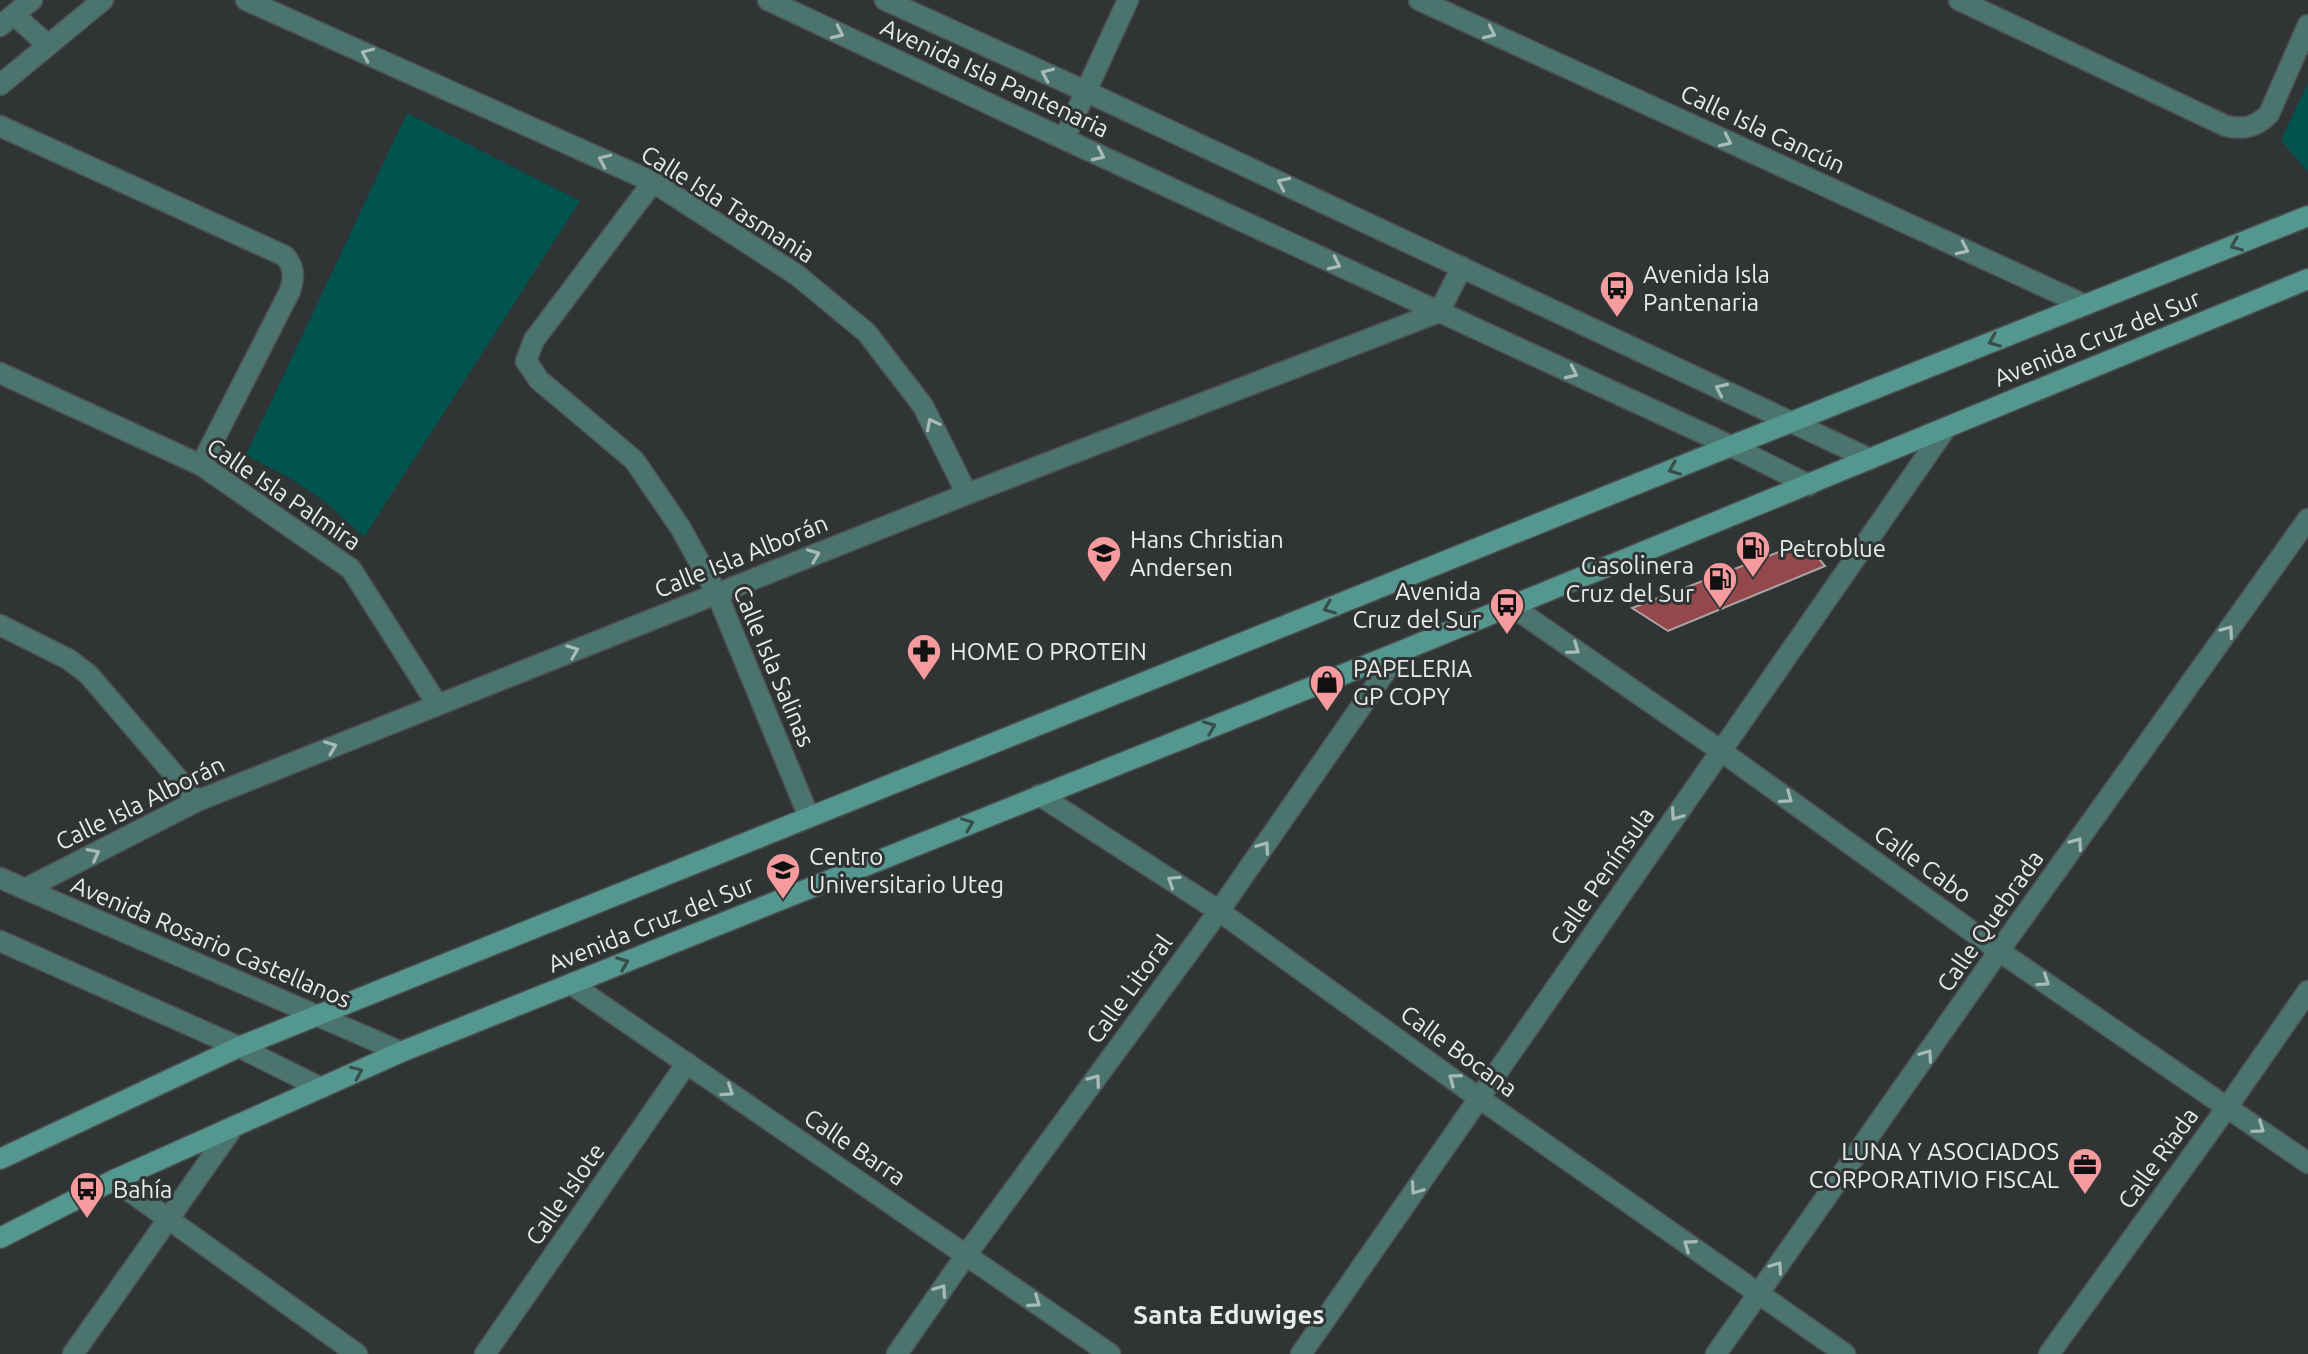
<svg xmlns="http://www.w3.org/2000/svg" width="2308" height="1354" viewBox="0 0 2308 1354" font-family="Ubuntu,sans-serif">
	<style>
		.green { fill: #00544d }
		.building { fill: #95484c; stroke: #aca6a6; stroke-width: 2 }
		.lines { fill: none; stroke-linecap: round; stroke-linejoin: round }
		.minor-casing { stroke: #4d5151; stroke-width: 23 }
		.tertiary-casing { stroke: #4d5151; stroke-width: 23 }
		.secondary-casing { stroke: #4d5151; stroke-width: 23 }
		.minor { stroke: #4b746e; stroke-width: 20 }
		.tertiary { stroke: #4b746e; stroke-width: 20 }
		.secondary { stroke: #54978e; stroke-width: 20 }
		.oneway { stroke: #a9bbb8 }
		.oneway2 { stroke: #394d4a }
		.labels { text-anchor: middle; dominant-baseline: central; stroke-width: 6; stroke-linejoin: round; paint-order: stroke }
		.street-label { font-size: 24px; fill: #e8ebea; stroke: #303434 }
		.poi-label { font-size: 24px; fill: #e8ebea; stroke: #303434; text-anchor: start }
		.neighbourhood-label { font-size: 26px; font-weight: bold; fill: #e8ebea; stroke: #303434 }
	</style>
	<rect width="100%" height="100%" fill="#303434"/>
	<g class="green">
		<path d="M2308 83V172L2281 140Z"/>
		<path d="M407 113 580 201 364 537 323 500 288 477 246 455Z"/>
	</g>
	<path class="building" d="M1805 542 1825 566 1668 631 1632 608Z"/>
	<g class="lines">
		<g class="minor-casing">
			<g id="minor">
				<path d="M246 0 653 182 797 275 867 333 923 406 967 494"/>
				<path d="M1419 0 2085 305"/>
				<path d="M1959 0 2226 126C2244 130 2256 127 2269 114L2308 25"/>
				<path d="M0 126 285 256C295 268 294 277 290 291L201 465"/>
				<path d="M1064 139 1128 0"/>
				<path d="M653 182 534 340 526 361 539 380 634 460 680 527 717 594 809 817"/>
				<path d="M0 373 201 465 351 569 437 704"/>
				<path d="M1510 605 1721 751 1999 951 2308 1163"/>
				<path d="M0 625 68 659 88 674 197 801"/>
				<path d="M1039 795 1219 911 1479 1098 1845 1354"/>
				<path d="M25 889 197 801 967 494 1439 312 1462 267"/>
				<path d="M571 984 1110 1354"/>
				<path d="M114 1180 357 1354"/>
				<path d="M73 1354 234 1126"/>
				<path d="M485 1354 687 1063"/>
				<path d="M897 1354 966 1255 1219 911 1399 652"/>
				<path d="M1301 1354 1946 428"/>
				<path d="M1716 1354 1999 951 2308 519"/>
				<path d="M2049 1354 2228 1106 2308 991"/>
			</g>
		</g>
		<g class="tertiary-casing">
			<g id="tertiary">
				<path d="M768 0 1064 139 1731 446 1809 485"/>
				<path d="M885 0 1085 91 1870 459"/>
				<path d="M14 15 48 45"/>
				<path d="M0 26 32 0"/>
				<path d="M0 85 103 0"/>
				<path d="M0 878 401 1052"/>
				<path d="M0 941 239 1047 321 1088"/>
			</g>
		</g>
		<g class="secondary-casing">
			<g id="secondary">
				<path d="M0 1159 239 1047 1731 446 2308 216"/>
				<path d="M0 1238 114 1180 401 1052 1399 652 2308 279"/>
			</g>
		</g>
		<use href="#minor" class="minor"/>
		<use href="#tertiary" class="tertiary"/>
		<use href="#secondary" class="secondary"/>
	</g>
	<defs><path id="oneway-chevron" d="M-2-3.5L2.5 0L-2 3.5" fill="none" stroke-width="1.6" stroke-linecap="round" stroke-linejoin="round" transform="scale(2)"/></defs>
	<g class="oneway">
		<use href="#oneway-chevron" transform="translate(838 33) rotate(25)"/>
		<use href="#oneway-chevron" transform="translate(1490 33) rotate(25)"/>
		<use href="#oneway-chevron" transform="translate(367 54) rotate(-156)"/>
		<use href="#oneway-chevron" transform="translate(1047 74) rotate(-156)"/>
		<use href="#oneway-chevron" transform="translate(1726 141) rotate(25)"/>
		<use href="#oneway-chevron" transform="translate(1099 155) rotate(25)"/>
		<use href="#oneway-chevron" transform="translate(604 160) rotate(-156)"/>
		<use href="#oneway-chevron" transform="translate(1283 183) rotate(-155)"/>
		<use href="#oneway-chevron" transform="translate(1963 249) rotate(25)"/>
		<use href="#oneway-chevron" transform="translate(1335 264) rotate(25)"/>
		<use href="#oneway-chevron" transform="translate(1572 373) rotate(25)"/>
		<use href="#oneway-chevron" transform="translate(1721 389) rotate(-155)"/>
		<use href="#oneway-chevron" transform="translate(932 424) rotate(-117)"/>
		<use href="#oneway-chevron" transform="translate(814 555) rotate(-22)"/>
		<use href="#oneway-chevron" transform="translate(2228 631) rotate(-54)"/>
		<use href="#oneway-chevron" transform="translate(1574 649) rotate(35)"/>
		<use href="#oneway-chevron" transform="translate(573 651) rotate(-21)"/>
		<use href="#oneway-chevron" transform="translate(331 747) rotate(-22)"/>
		<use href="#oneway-chevron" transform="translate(1787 798) rotate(36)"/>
		<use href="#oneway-chevron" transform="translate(1676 815) rotate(125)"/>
		<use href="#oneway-chevron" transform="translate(2077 843) rotate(-54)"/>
		<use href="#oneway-chevron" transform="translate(1264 847) rotate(-55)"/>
		<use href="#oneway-chevron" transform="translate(94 854) rotate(-27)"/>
		<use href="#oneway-chevron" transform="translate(1173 881) rotate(-147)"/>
		<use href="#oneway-chevron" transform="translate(2044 981) rotate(34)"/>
		<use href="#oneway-chevron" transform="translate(1927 1055) rotate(-55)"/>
		<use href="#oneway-chevron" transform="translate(1454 1079) rotate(-144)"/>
		<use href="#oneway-chevron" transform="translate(1095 1080) rotate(-54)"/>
		<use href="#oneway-chevron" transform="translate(728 1091) rotate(34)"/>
		<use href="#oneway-chevron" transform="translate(2259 1128) rotate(35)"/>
		<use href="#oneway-chevron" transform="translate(1416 1189) rotate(125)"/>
		<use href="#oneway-chevron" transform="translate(1689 1245) rotate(-145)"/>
		<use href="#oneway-chevron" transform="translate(1777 1267) rotate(-55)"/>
		<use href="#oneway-chevron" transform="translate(941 1290) rotate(-55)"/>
		<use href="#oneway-chevron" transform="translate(1035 1302) rotate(35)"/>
	</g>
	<g class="oneway2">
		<use href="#oneway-chevron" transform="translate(2236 245) rotate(158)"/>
		<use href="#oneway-chevron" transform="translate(1994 341) rotate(158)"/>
		<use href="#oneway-chevron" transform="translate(1674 469) rotate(158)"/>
		<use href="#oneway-chevron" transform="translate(1329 608) rotate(158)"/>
		<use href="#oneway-chevron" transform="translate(1210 727) rotate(-22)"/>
		<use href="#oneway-chevron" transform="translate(968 824) rotate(-22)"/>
		<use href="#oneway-chevron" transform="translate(623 963) rotate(-22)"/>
		<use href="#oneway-chevron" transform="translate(357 1072) rotate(-24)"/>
	</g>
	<defs>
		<g id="bus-pin" transform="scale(1.8)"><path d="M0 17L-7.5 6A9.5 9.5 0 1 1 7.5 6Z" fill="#f59b9d" stroke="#303434"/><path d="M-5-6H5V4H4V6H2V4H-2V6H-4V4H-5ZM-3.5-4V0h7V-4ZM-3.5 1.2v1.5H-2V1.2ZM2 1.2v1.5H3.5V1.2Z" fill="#111"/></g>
		<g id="fuel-pin" transform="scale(1.8)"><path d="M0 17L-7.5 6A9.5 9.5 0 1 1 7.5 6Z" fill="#f59b9d" stroke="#303434"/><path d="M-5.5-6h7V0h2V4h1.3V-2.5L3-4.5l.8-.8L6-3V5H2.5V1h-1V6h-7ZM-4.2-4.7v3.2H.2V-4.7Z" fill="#111"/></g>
		<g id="school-pin" transform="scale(1.8)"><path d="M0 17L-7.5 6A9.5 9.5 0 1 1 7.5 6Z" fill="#f59b9d" stroke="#303434"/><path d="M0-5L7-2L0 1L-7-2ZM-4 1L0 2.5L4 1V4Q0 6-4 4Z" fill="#111"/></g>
		<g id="pharmacy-pin" transform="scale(1.8)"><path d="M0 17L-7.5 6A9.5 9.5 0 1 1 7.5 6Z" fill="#f59b9d" stroke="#303434"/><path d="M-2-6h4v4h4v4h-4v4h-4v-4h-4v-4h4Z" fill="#111"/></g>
		<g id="shop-pin" transform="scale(1.8)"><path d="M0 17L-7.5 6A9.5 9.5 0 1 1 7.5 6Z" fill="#f59b9d" stroke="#303434"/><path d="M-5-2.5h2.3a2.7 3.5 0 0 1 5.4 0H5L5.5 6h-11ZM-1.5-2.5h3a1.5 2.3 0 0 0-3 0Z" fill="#111"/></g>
		<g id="university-pin" transform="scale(1.8)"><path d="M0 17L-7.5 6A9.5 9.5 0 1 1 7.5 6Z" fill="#f59b9d" stroke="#303434"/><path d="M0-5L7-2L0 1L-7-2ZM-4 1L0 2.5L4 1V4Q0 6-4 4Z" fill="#111"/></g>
		<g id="office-pin" transform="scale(1.8)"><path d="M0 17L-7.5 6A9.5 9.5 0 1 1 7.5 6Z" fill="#f59b9d" stroke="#303434"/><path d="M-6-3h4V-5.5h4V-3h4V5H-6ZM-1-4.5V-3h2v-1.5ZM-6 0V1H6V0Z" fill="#111"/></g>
	</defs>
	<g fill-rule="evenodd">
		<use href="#bus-pin" x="1617" y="288"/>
		<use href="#fuel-pin" x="1753" y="548"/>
		<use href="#school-pin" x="1104" y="553"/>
		<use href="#fuel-pin" x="1720" y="579"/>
		<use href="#bus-pin" x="1507" y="605"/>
		<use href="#pharmacy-pin" x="924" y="651"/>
		<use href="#shop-pin" x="1327" y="682"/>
		<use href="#university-pin" x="783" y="870"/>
		<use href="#office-pin" x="2085" y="1165"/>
		<use href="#bus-pin" x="87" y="1189"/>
	</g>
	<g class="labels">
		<g class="street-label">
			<text transform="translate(995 78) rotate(25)">Avenida Isla Pantenaria</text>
			<text transform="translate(1763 129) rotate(25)">Calle Isla Cancún</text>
			<text transform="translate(728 204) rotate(32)">Calle Isla Tasmania</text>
			<text transform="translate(2097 338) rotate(-22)">Avenida Cruz del Sur</text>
			<text transform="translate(284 494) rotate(34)">Calle Isla Palmira</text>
			<text transform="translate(741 556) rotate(-22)">Calle Isla Alborán</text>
			<text transform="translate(774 666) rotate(67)">Calle Isla Salinas</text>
			<text transform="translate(140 803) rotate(-26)">Calle Isla Alborán</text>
			<text transform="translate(1923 864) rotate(36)">Calle Cabo</text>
			<text transform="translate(1602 876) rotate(-55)">Calle Península</text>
			<text transform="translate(1990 921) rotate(-55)">Calle Quebrada</text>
			<text transform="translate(651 924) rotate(-22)">Avenida Cruz del Sur</text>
			<text transform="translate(211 942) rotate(23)">Avenida Rosario Castellanos</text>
			<text transform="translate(1129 989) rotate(-54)">Calle Litoral</text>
			<text transform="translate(1459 1051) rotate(36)">Calle Bocana</text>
			<text transform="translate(855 1147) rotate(34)">Calle Barra</text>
			<text transform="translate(2158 1158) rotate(-54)">Calle Riada</text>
			<text transform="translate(565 1194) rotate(-55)">Calle Islote</text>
		</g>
		<g class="poi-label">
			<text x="1643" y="274">Avenida Isla<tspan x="1643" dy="28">Pantenaria</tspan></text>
			<text x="1130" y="539">Hans Christian<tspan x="1130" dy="28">Andersen</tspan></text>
			<text x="1779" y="548">Petroblue</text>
			<text x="1694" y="565" text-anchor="end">Gasolinera<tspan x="1694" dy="28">Cruz del Sur</tspan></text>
			<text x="1481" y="591" text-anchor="end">Avenida<tspan x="1481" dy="28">Cruz del Sur</tspan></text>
			<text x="950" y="651">HOME O PROTEIN</text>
			<text x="1353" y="668">PAPELERIA<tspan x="1353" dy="28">GP COPY</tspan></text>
			<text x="809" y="856">Centro<tspan x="809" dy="28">Universitario Uteg</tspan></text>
			<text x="2059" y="1151" text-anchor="end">LUNA Y ASOCIADOS<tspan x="2059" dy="28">CORPORATIVIO FISCAL</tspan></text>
			<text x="113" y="1189">Bahía</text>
		</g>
		<g class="neighbourhood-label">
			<text x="1229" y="1314">Santa Eduwiges</text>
		</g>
	</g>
</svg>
